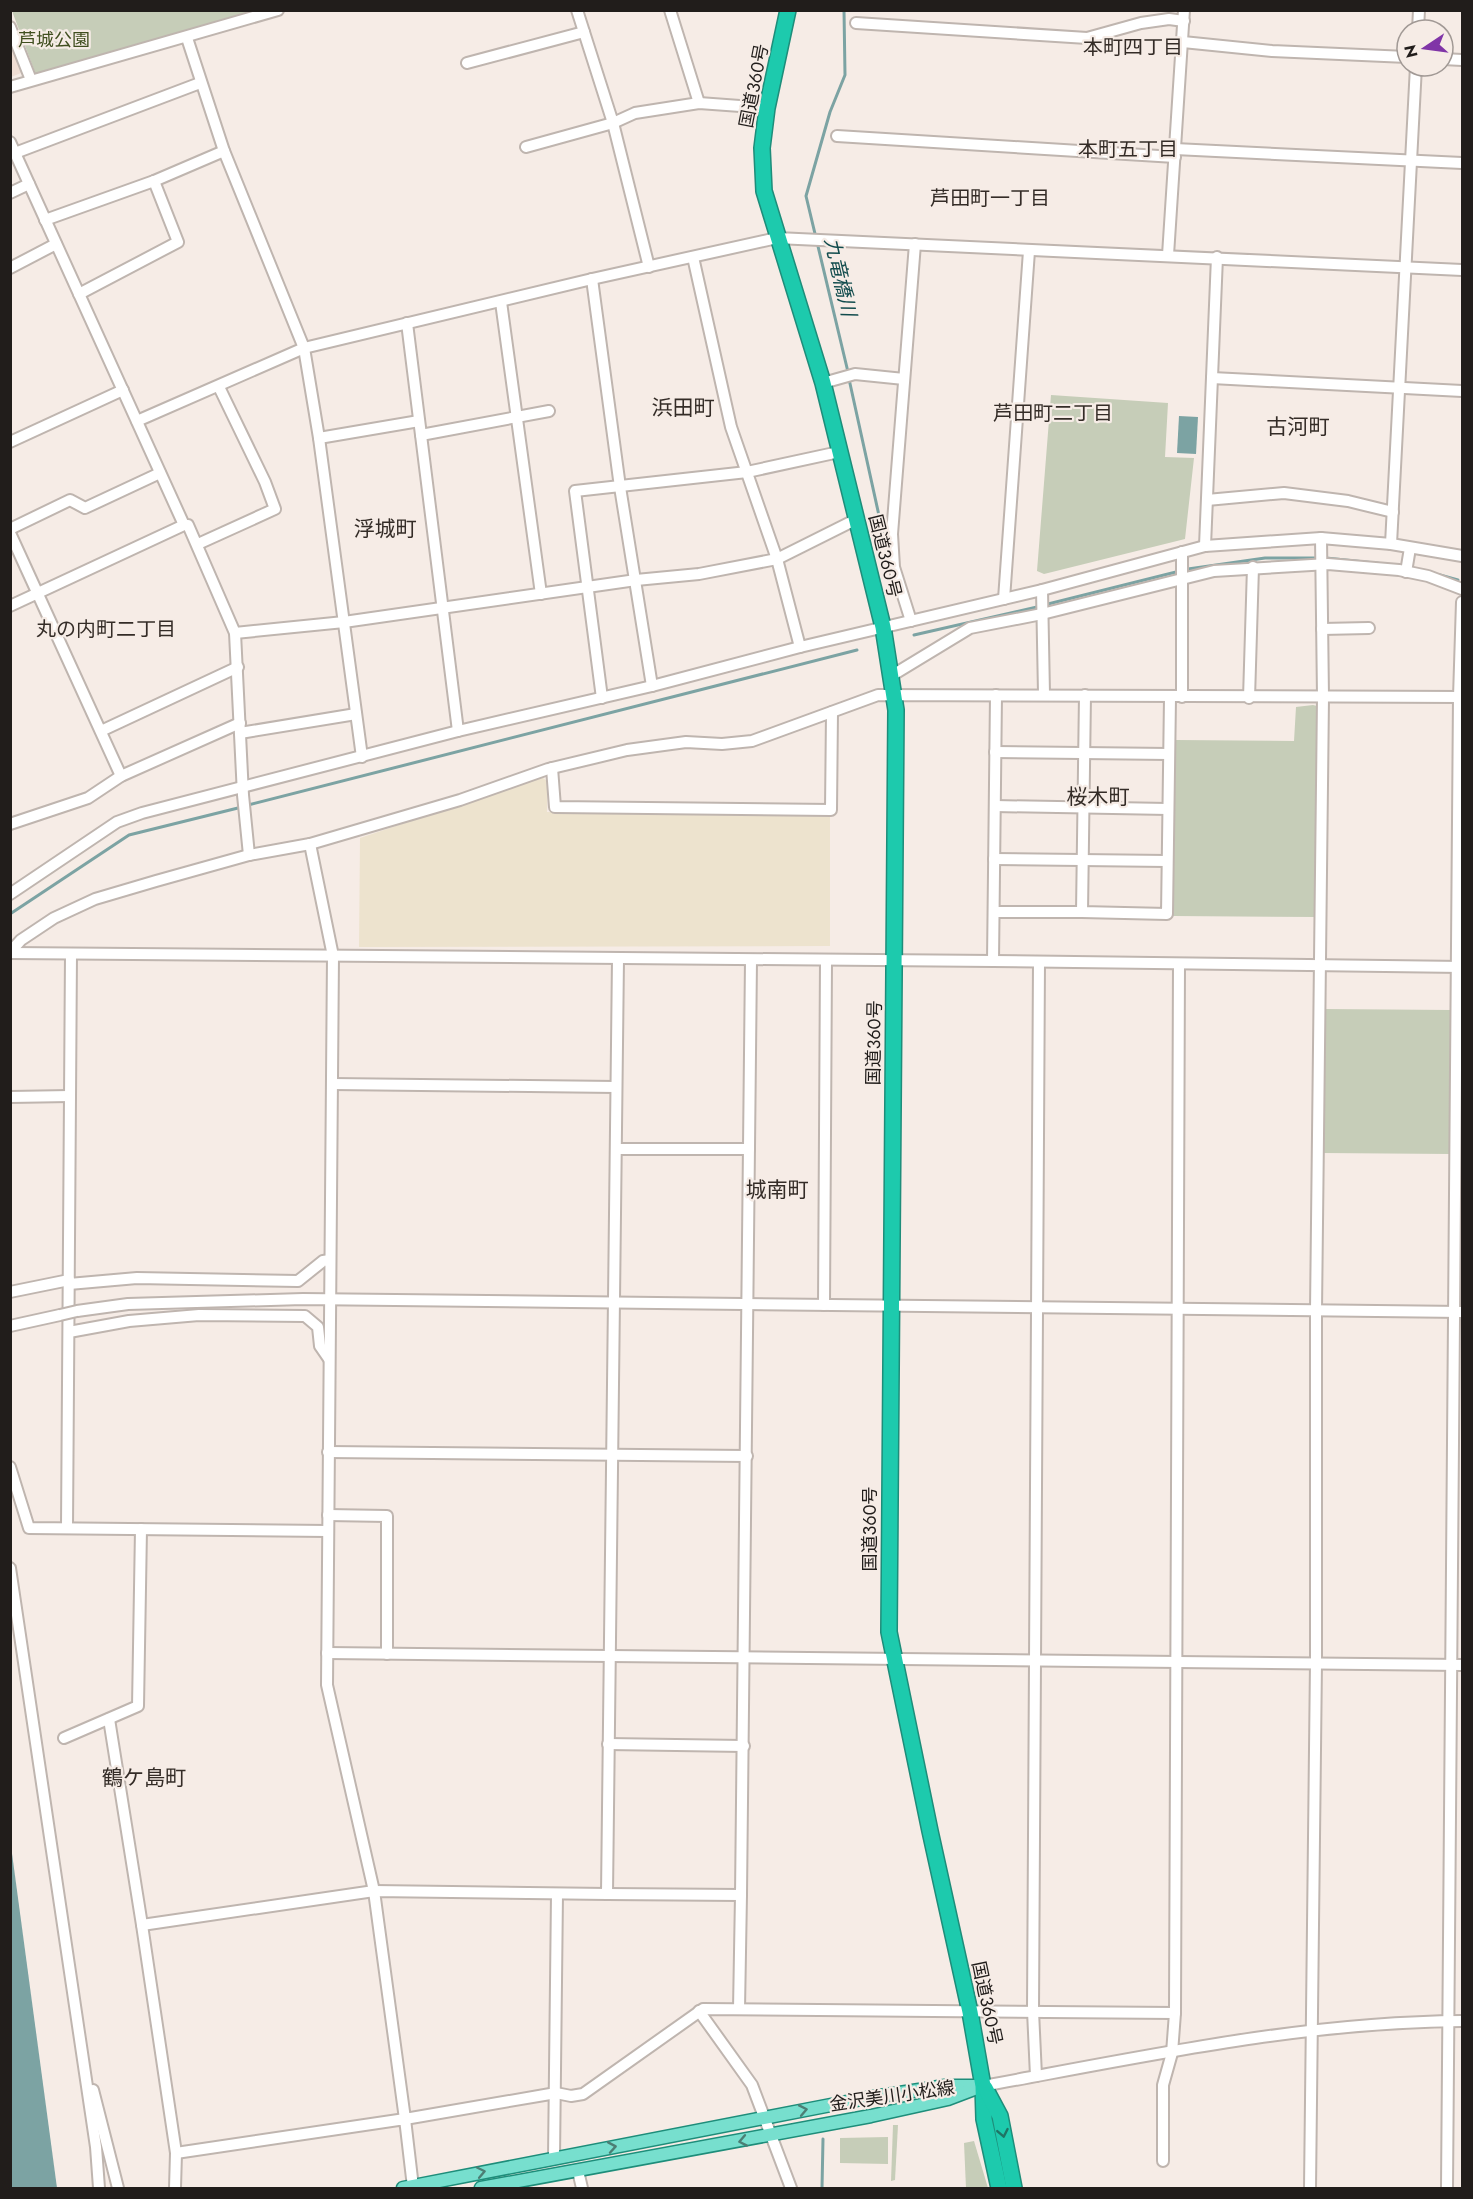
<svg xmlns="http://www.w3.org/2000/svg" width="1473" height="2199" viewBox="0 0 1473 2199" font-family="Jost,'Noto Sans JP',sans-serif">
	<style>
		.commercial { fill: #ede3ce }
		.built { fill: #f0ded4 }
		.green { fill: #c6cdb8 }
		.water { fill: #7ca3a3 }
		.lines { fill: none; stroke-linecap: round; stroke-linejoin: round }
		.stream { stroke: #7ca3a3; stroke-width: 3 }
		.minor-casing { stroke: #bfb5af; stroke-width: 14 }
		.major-casing { stroke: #1e8d7a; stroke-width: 15 }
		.highway-casing { stroke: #1e8d7a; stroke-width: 18 }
		.minor { stroke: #fff; stroke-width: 10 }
		.major { stroke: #77dfce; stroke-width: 12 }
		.highway { stroke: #1dcaad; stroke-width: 15 }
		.minor-bridge-casing { stroke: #bfb5af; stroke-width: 14; stroke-linecap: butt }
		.minor-bridge { stroke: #fff; stroke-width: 10 }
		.oneway { stroke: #4c7e74 }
		.oneway2 { stroke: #1f7464 }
		.labels { text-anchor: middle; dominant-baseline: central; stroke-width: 4.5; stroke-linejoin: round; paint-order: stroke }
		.park-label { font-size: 18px; fill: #414f20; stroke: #f6ece6 }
		.street-label { font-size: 18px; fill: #211d1b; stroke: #f6ece6 }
		.neighbourhood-label { font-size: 20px; fill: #342c27; stroke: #f6ece6 }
		.water-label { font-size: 20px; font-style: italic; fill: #104b4c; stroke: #f6ece6 }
		.quarter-label { font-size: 21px; fill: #342c27; stroke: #f6ece6 }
	</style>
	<rect width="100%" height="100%" fill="#f6ece6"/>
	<path class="commercial" d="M542 777 548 782 547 812 830 813V946L359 947 360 838Z"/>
	<path class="built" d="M10 37 21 73 11 77H10Z"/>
	<g class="green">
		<path d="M12 11H255L36 75Z"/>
		<path d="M1051 395 1168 403 1165 457 1194 458 1185 539 1044 574 1037 571Z"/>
		<path d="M1313 705 1317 706V917L1173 916 1175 740 1294 741 1296 707Z"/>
		<path d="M1324 1009 1451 1010 1450 1154 1323 1153Z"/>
		<path d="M893 2125H898L895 2180 891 2181Z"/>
		<path d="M888 2137V2164L840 2163V2138Z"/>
		<path d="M974 2141 988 2188H966L964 2143Z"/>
	</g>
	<g class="water">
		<path d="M1179 416 1198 417 1196 454 1177 453Z"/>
		<path d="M11 1846 57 2188H11Z"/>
	</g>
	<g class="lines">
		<g class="stream">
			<path d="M844 10 845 75 830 112 806 196 848 372"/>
			<path d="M849 379 887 552"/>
			<path d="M1326 558 1404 566"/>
			<path d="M1188 569 1265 558H1318"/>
			<path d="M1440 575 1458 580"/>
			<path d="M1048 604 1176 572"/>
			<path d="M914 635 1037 607"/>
			<path d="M248 805 857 650"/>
			<path d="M10 914 129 835 242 807"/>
			<path d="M822 2188 823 2139"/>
		</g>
		<g class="minor-casing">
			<g id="minor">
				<path d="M577 10 613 123 649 267"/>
				<path d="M670 10 699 103"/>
				<path d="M856 23 1087 38 1141 23 1169 19 1184 21"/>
				<path d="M10 27 31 80"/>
				<path d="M1418 30 1419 10"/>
				<path d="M187 38 224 151 304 348 319 438 362 757"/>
				<path d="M1183 42 1272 51 1407 57"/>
				<path d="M1443 59 1462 60"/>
				<path d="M467 63 584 32"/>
				<path d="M10 87 278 10"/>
				<path d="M837 136 1175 157"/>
				<path d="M10 142 184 525H188L235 633 243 795 249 855"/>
				<path d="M526 147 613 123 635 113 699 103 767 108"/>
				<path d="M1175 149 1462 163"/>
				<path d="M15 153 200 83"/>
				<path d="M10 193 29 184"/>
				<path d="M45 220 154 181 224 151"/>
				<path d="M1168 255 1184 10"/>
				<path d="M693 257 731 427 777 559 800 647"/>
				<path d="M10 268 56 244"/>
				<path d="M592 279 620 487 652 686"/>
				<path d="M79 294 178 242 154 181"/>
				<path d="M501 302 541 594"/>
				<path d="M407 323 458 731"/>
				<path d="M1212 378 1462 391"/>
				<path d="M823 383 855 374 904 379"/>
				<path d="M137 421 304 348 592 279 777 238 1462 270"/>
				<path d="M421 435 549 411"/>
				<path d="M319 438 419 421"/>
				<path d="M10 442 123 390"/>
				<path d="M1207 500 1284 493 1348 501 1393 512"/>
				<path d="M10 529 70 500 85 508 160 473"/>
				<path d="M10 533 121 776"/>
				<path d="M198 544 275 509 265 482 219 387"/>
				<path d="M1391 544 1416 66"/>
				<path d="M1205 546 1217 257"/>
				<path d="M1182 552V697"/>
				<path d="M1406 572 1410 548"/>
				<path d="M1042 590 1044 694"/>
				<path d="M1004 599 1029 251"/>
				<path d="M10 606 184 525"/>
				<path d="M911 621 894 567 892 534 915 244"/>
				<path d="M1322 629 1369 628"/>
				<path d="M235 633 344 622 636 580 699 574 777 559 855 520"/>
				<path d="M891 676 970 628 1042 614 1214 571 1328 564 1399 570 1428 576 1462 589"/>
				<path d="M1085 695 1082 912 1167 914 1170 698"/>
				<path d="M602 698 575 491 747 472 839 452"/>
				<path d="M1249 698 1253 567"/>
				<path d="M101 731 238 667"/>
				<path d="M240 733 356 714"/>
				<path d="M995 752 1169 754"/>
				<path d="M552 768 555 807 831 810 832 712"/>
				<path d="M995 806 1168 809"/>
				<path d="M10 824 88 798 121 776 240 723"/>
				<path d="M310 844 333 956 327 1685 374 1891 405 2119 556 2093 571 2096 583 2094 703 2009 1175 2013"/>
				<path d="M994 859 1167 861"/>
				<path d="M10 894 117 822 142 813 458 731 652 686 800 647 1042 590 1205 546 1321 538 1391 544 1462 556"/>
				<path d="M994 912H1082"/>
				<path d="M10 952 21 940 54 918 95 899 156 881 249 855 310 844 460 800 548 769 627 750 686 742 722 744 752 741 878 695 1462 697"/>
				<path d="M10 953 993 961 1462 967"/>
				<path d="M993 961 996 695"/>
				<path d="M332 1084 616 1087"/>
				<path d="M10 1097 70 1096"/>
				<path d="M616 1149H749"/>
				<path d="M69 1284 137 1278 298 1281 323 1261 330 1260"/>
				<path d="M10 1292 69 1280"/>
				<path d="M824 1305 826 961"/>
				<path d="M77 1311 128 1304 303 1299 1462 1312"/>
				<path d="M10 1326 60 1315"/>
				<path d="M69 1332 129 1321 199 1315 305 1316 318 1327 320 1346 329 1359"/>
				<path d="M328 1452 747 1456"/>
				<path d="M10 1467 29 1528 328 1531"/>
				<path d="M328 1515 387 1516V1654"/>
				<path d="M67 1528 71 954"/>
				<path d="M10 1568 96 2147 99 2188"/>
				<path d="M327 1653 1462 1665"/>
				<path d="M109 1719 142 1925 374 1891 607 1894 618 959"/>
				<path d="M64 1738 138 1706 141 1529"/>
				<path d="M608 1744 744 1746"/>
				<path d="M607 1894 741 1895 751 960"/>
				<path d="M142 1925 176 2153 175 2188"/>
				<path d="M739 2009 741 1895"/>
				<path d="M699 2011 752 2085 791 2188"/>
				<path d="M1036 2076 1033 2011 1039 962"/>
				<path d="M983 2086C1141 2057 1302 2022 1462 2021"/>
				<path d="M93 2090 118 2188"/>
				<path d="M176 2153 405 2119 413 2187"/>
				<path d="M554 2158 557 1894"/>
				<path d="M1163 2161V2085L1172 2053 1175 2013C1174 1663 1180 1313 1179 964"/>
				<path d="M578 2171 582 2188"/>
				<path d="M1310 2188 1316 1662V1310L1323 697 1321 538"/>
				<path d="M1447 2188 1459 697 1462 602"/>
			</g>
		</g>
		<g class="major-casing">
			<g id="major">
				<path d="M403 2188 867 2098 945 2086H983"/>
				<path d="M481 2188 871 2116 948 2099 977 2088"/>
			</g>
		</g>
		<g class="highway-casing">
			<g id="highway">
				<path d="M788 10 767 108 762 148 764 191 823 383 883 627 896 710 889 1632 930 1831 970 2012 983 2086 984 2119 999 2188"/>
				<path d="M985 2088 1000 2116 1014 2188"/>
			</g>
		</g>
		<use href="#minor" class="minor"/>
		<use href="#major" class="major"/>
		<use href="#highway" class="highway"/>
		<g class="minor-bridge-casing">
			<path id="minor-bridge" d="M60 1315 77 1311"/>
		</g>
		<use href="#minor-bridge" class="minor-bridge"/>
	</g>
	<defs><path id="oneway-chevron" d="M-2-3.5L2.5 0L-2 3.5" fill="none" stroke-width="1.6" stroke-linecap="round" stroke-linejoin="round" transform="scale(1.5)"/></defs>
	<g class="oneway">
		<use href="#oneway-chevron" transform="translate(803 2110) rotate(-11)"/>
		<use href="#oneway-chevron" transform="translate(743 2141) rotate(169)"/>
		<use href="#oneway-chevron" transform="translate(612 2147) rotate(-10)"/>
		<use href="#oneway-chevron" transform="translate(481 2172) rotate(-12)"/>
	</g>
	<use class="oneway2" href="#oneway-chevron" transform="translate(1003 2133) rotate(79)"/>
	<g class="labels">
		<g class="park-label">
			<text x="54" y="40">芦城公園</text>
		</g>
		<g class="street-label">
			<text transform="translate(754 86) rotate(-79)">国道360号</text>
			<text transform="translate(885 556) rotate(76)">国道360号</text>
			<text transform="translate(874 1043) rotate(-89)">国道360号</text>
			<text transform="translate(870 1529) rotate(-90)">国道360号</text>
			<text transform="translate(987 2003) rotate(78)">国道360号</text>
			<text transform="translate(892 2096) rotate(-8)">金沢美川小松線</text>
		</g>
		<g class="neighbourhood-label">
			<text x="1133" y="47">本町四丁目</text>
			<text x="1128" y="149">本町五丁目</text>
			<text x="990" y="198">芦田町一丁目</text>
			<text x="1053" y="413">芦田町二丁目</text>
			<text x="106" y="629">丸の内町二丁目</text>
		</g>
		<g class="water-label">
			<text transform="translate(840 277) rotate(77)">九竜橋川</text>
		</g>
		<g class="quarter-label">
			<text x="683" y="408">浜田町</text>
			<text x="1298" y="427">古河町</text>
			<text x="385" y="529">浮城町</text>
			<text x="1098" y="797">桜木町</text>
			<text x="777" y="1190">城南町</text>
			<text x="144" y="1778">鶴ケ島町</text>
		</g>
	</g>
	<rect width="1473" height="2199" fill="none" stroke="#211d1b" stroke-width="24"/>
	<g transform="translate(1425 48) rotate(257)"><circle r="28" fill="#f6ece6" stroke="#a19995" stroke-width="1.5"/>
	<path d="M0-4.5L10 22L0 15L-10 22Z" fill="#8035a7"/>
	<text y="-9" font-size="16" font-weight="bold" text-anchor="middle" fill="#211d1b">N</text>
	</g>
</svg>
